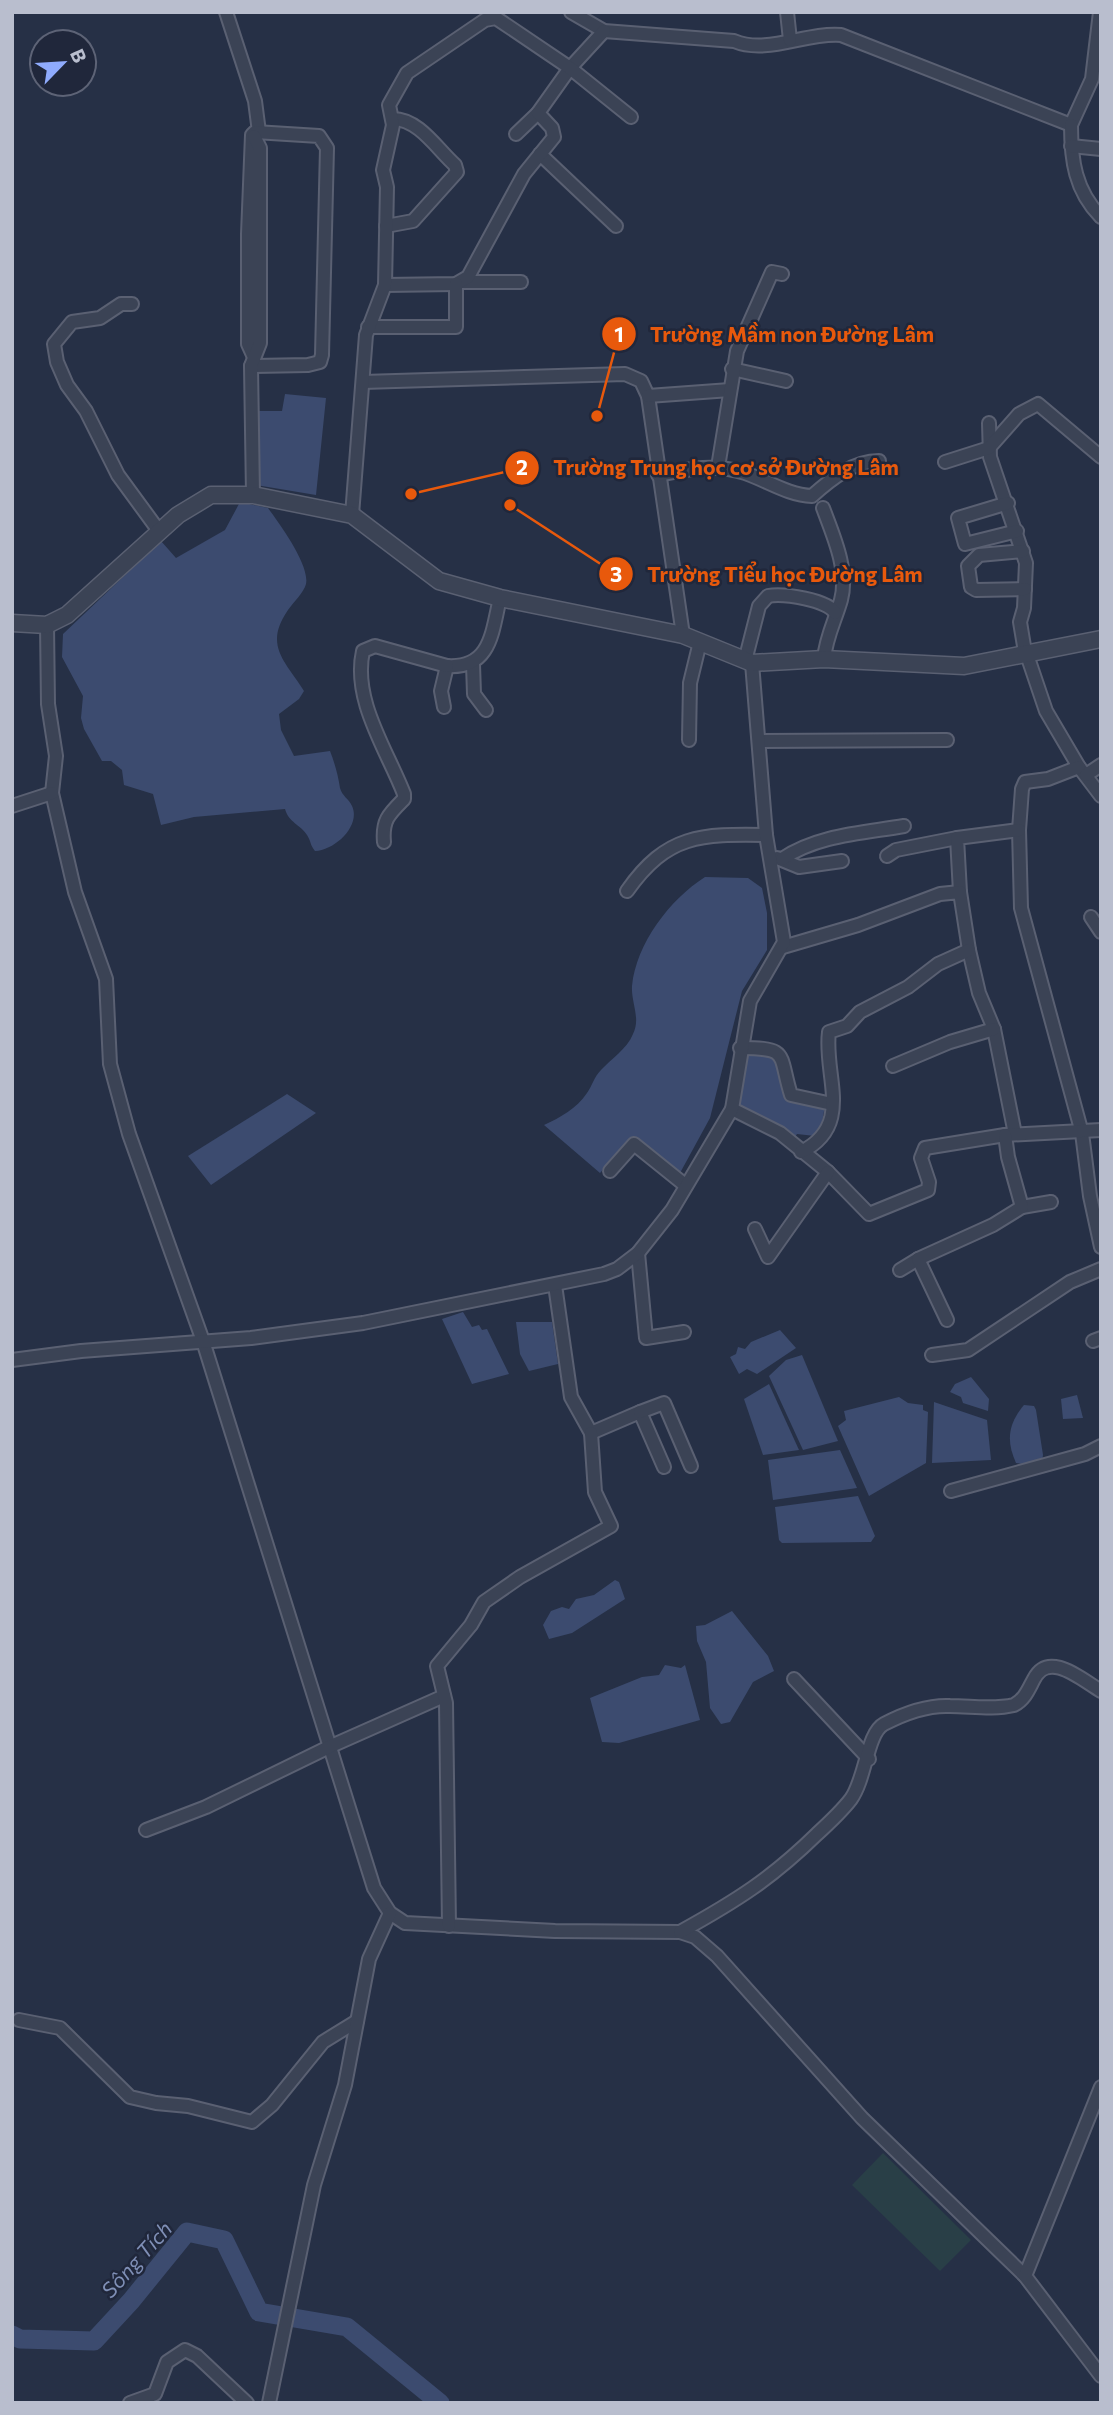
<svg xmlns="http://www.w3.org/2000/svg" width="1113" height="2415" viewBox="0 0 1113 2415" font-family="Commissioner,sans-serif">
	<style>
		.green { fill: #293f47 }
		.water { fill: #3c4b6f }
		.lines { fill: none; stroke-linecap: round; stroke-linejoin: round }
		.river { stroke: #3c4b6f; stroke-width: 19 }
		.minor-casing { stroke: #5a6072; stroke-width: 16 }
		.tertiary-casing { stroke: #5a6072; stroke-width: 19 }
		.minor { stroke: #3b4355; stroke-width: 12 }
		.tertiary { stroke: #3b4355; stroke-width: 16 }
		.labels { text-anchor: middle; dominant-baseline: central; stroke-width: 5; stroke-linejoin: round; paint-order: stroke }
		.water-label { font-size: 21px; font-style: italic; fill: #7f8fb6; stroke: #20273b }
		.leader { fill: none; stroke: #e8590c; stroke-width: 2.5 }
		.callout-dot { fill: #e8590c; stroke: #20273b; stroke-width: 2.5 }
		.mark-label { font-size: 21px; text-anchor: middle; font-weight: bold; fill: #fff }
		.callout-label { font-size: 21px; text-anchor: middle; font-weight: bold; fill: #e8590c; stroke: #20273b; stroke-width: 5; stroke-linejoin: round; paint-order: stroke }
	</style>
	<rect width="100%" height="100%" fill="#263046"/>
	<path class="green" d="M883 2153 971 2240 940 2271 852 2185Z"/>
	<g class="water">
		<path d="M285 394 326 398 316 495 256 485 257 411H282Z"/>
		<path d="M240 502 268 508C279 523 310 565 306 584 304 592 293 603 288 610 263 646 286 662 304 691L299 699 279 714 281 730 294 756 330 751C335 764 338 775 340 788 342 796 349 799 352 806 361 825 336 850 315 851 310 845 311 841 307 835 300 824 289 823 285 809L194 817 161 825 153 794 124 785 122 770 111 761H102L84 729 81 718 83 696 62 657 63 634 161 541 176 558 225 530Z"/>
		<path d="M705 877 748 878 762 888 767 913V950L742 991 710 1118 680 1173 632 1137 600 1173 544 1125C561 1117 576 1109 587 1093 592 1086 594 1077 601 1070 611 1059 627 1049 633 1034 641 1018 631 1003 632 986 636 944 670 899 705 877Z"/>
		<path d="M773 1050 789 1099 825 1105 821 1129 815 1136 797 1134 795 1137 735 1105 744 1052Z"/>
		<path d="M287 1094 316 1113 211 1185 188 1156Z"/>
		<path d="M463 1312 472 1327 479 1325 482 1330 487 1329 509 1374 472 1384 442 1319Z"/>
		<path d="M516 1322H552L558 1364 529 1371 520 1354Z"/>
		<path d="M780 1330 796 1348 757 1374 747 1369 739 1374 730 1357 736 1354 738 1347 745 1349 751 1342Z"/>
		<path d="M802 1355 838 1441 803 1450 769 1376 786 1360Z"/>
		<path d="M971 1377 989 1399 988 1411 963 1403 961 1397 950 1392 955 1384Z"/>
		<path d="M769 1384 799 1450 763 1455 744 1399Z"/>
		<path d="M1077 1395 1083 1418 1063 1419 1061 1399Z"/>
		<path d="M899 1397 908 1403 923 1405V1410L928 1412 926 1463 869 1496 838 1426 846 1420 844 1411Z"/>
		<path d="M934 1402 987 1420 991 1460 932 1463Z"/>
		<path d="M1024 1405 1034 1406 1036 1410 1043 1455 1042 1461 1029 1465 1016 1463C1006 1441 1008 1424 1024 1405Z"/>
		<path d="M840 1450 857 1488 773 1500 768 1460Z"/>
		<path d="M858 1496 875 1536 871 1542 782 1543 779 1540 775 1507Z"/>
		<path d="M615 1580 619 1582 625 1599 572 1633 549 1639 543 1625 551 1611 562 1607 569 1609 576 1599 594 1595Z"/>
		<path d="M732 1611 768 1656 774 1671 753 1682 730 1722 721 1724 710 1708 706 1662 697 1641 696 1626 705 1625Z"/>
		<path d="M665 1665 681 1668 685 1665 700 1720 619 1743 602 1742 590 1698 642 1677 659 1675Z"/>
	</g>
	<g class="lines">
		<path class="river" d="M12 2335 20 2339 94 2341 131 2301 187 2232 224 2240 259 2312 347 2327 440 2403"/>
		<g class="minor-casing">
			<g id="minor">
				<path d="M226 12 255 101 259 132"/>
				<path d="M571 12 604 31 734 41C767 55 806 32 841 35L1071 125 1092 79 1100 12"/>
				<path d="M787 12 790 40"/>
				<path d="M1071 125C1071 160 1075 191 1101 217"/>
				<path d="M516 134 538 113"/>
				<path d="M1071 146 1101 149"/>
				<path d="M540 154 616 226"/>
				<path d="M386 226 413 221 457 172 455 165C437 149 419 119 393 119"/>
				<path d="M462 282H521"/>
				<path d="M385 285 456 284 468 277 524 174 554 137 552 128 538 113 570 68 604 31"/>
				<path d="M132 304H121L100 318 72 322 54 344 57 362 67 385 86 411 118 475 159 531"/>
				<path d="M368 327H456V284"/>
				<path d="M251 366 308 365 320 362 322 355 327 148 319 136 255 132 252 135 248 234V344L253 355"/>
				<path d="M732 369 786 381"/>
				<path d="M363 382 625 374 641 381 648 396 683 635"/>
				<path d="M648 396 730 390"/>
				<path d="M989 423 990 457 1026 563 1024 608 1020 622 1024 646 1046 711 1079 767 1101 796"/>
				<path d="M945 462 989 448 1019 414 1038 404 1101 457"/>
				<path d="M718 467 737 351 772 272 782 274"/>
				<path d="M658 475C688 469 715 463 745 473 768 481 788 495 812 496 831 479 853 461 879 461"/>
				<path d="M253 495 251 366 260 343V148L254 136"/>
				<path d="M1008 503 958 518 965 544 1017 531"/>
				<path d="M823 508C833 535 849 570 841 600 835 621 826 637 824 659"/>
				<path d="M352 515 366 335 385 285 387 187 383 170 393 125 389 105 407 73 485 20 496 18 570 68 631 117"/>
				<path d="M1023 551 979 555 968 566 971 587 976 590 1025 589"/>
				<path d="M47 625 48 704 56 756 52 793 75 892 106 979 110 1064 129 1134 203 1341 374 1888 390 1913 405 1923 555 1931 680 1932 695 1937 717 1956 862 2118 1025 2276"/>
				<path d="M745 661 759 606 768 596C783 593 829 600 835 613"/>
				<path d="M473 664 474 694 486 710"/>
				<path d="M444 707 441 691 447 666C491 669 492 632 500 598"/>
				<path d="M689 740 690 683 700 642"/>
				<path d="M759 741 947 740"/>
				<path d="M1079 767 1048 779 1025 782 1022 789 1019 830 1021 908 1082 1133 1090 1196 1101 1247"/>
				<path d="M1086 775 1101 765"/>
				<path d="M12 806 52 793"/>
				<path d="M384 842C382 820 389 814 404 799V794C387 750 352 700 363 651L375 646 447 666"/>
				<path d="M887 856 896 850 957 838"/>
				<path d="M777 858 799 867 842 861"/>
				<path d="M782 859C817 835 863 833 904 826"/>
				<path d="M627 891C667 834 701 834 766 835"/>
				<path d="M960 892 957 838 1019 830"/>
				<path d="M1091 917 1101 932"/>
				<path d="M783 947 858 925 940 894 960 892 969 950 979 993 994 1029 1015 1134"/>
				<path d="M740 1048C790 1048 778 1053 791 1095L832 1104"/>
				<path d="M893 1066 950 1042 994 1029"/>
				<path d="M732 1109 780 1133 828 1172 869 1214 928 1190 929 1182 921 1158 925 1148 1005 1135 1101 1130"/>
				<path d="M801 1152C855 1125 823 1075 829 1032L847 1026 860 1012 908 987 938 964 969 950"/>
				<path d="M610 1171 634 1144 685 1185"/>
				<path d="M1022 1207 1051 1202"/>
				<path d="M755 1229 768 1257 828 1172"/>
				<path d="M638 1253 646 1338 684 1332"/>
				<path d="M900 1270 918 1259"/>
				<path d="M555 1285 571 1397 591 1433 640 1412 664 1467"/>
				<path d="M947 1320 918 1259 993 1225 1022 1207 1008 1157 1005 1135"/>
				<path d="M1093 1341 1101 1338"/>
				<path d="M932 1355 968 1350 1070 1282 1101 1269"/>
				<path d="M12 1360 81 1351 251 1338 363 1323 604 1274 617 1269 638 1253 672 1210 732 1109 750 1001 784 942 766 835 752 663"/>
				<path d="M640 1412 664 1403 691 1466"/>
				<path d="M951 1491 1085 1454 1101 1446"/>
				<path d="M794 1679 869 1759"/>
				<path d="M146 1830 206 1807 329 1747 444 1696"/>
				<path d="M449 1926 446 1703 437 1666 471 1625 484 1602 520 1577 611 1526 595 1492 591 1433"/>
				<path d="M680 1932C736 1901 771 1879 817 1834 829 1823 841 1812 851 1799 866 1778 867 1733 884 1724 903 1714 928 1705 950 1706 971 1706 993 1710 1014 1705 1025 1699 1028 1690 1034 1679 1049 1650 1082 1680 1101 1691"/>
				<path d="M19 2020 60 2028 130 2097 156 2103 188 2106 252 2122 272 2105 323 2042 357 2021"/>
				<path d="M1101 2087 1025 2276 1101 2376"/>
				<path d="M130 2403 155 2394 167 2362 185 2350 197 2356 247 2403"/>
				<path d="M269 2403 314 2185 345 2085 369 1959 390 1913"/>
			</g>
		</g>
		<g class="tertiary-casing">
			<path id="tertiary" d="M12 623 47 625 67 615 178 515 211 495H253L352 515 439 581 500 598 683 635 752 663 824 659 964 666 1101 639"/>
		</g>
		<use href="#minor" class="minor"/>
		<use href="#tertiary" class="tertiary"/>
	</g>
	<g class="labels">
		<g class="water-label">
			<text transform="translate(136 2259) rotate(-48)">Sông Tích</text>
		</g>
	</g>
	<path class="leader" d="M597 416L619 334M411 494L522 468M510 505L616 574"/>
	<g class="callout-dot">
		<circle cx="597" cy="416" r="7"/>
		<circle cx="411" cy="494" r="7"/>
		<circle cx="510" cy="505" r="7"/>
		<circle cx="619" cy="334" r="18"/>
		<circle cx="522" cy="468" r="18"/>
		<circle cx="616" cy="574" r="18"/>
	</g>
	<g class="mark-label">
		<text x="619" y="342">1</text>
		<text x="522" y="475">2</text>
		<text x="616" y="582">3</text>
	</g>
	<g class="callout-label">
		<text x="792" y="342">Trường Mầm non Đường Lâm</text>
		<text x="726" y="475">Trường Trung học cơ sở Đường Lâm</text>
		<text x="785" y="582">Trường Tiểu học Đường Lâm</text>
	</g>
	<rect width="1113" height="2415" fill="none" stroke="#b9bece" stroke-width="28"/>
	<g transform="translate(63 63) rotate(65)"><circle r="33" fill="#20273b" stroke="#5d6376" stroke-width="2"/>
	<path d="M0-5L12 26L0 18L-12 26Z" fill="#8fabfd"/>
	<text y="-10" font-size="19" font-weight="bold" text-anchor="middle" fill="#b9bece">B</text>
	</g>
</svg>
